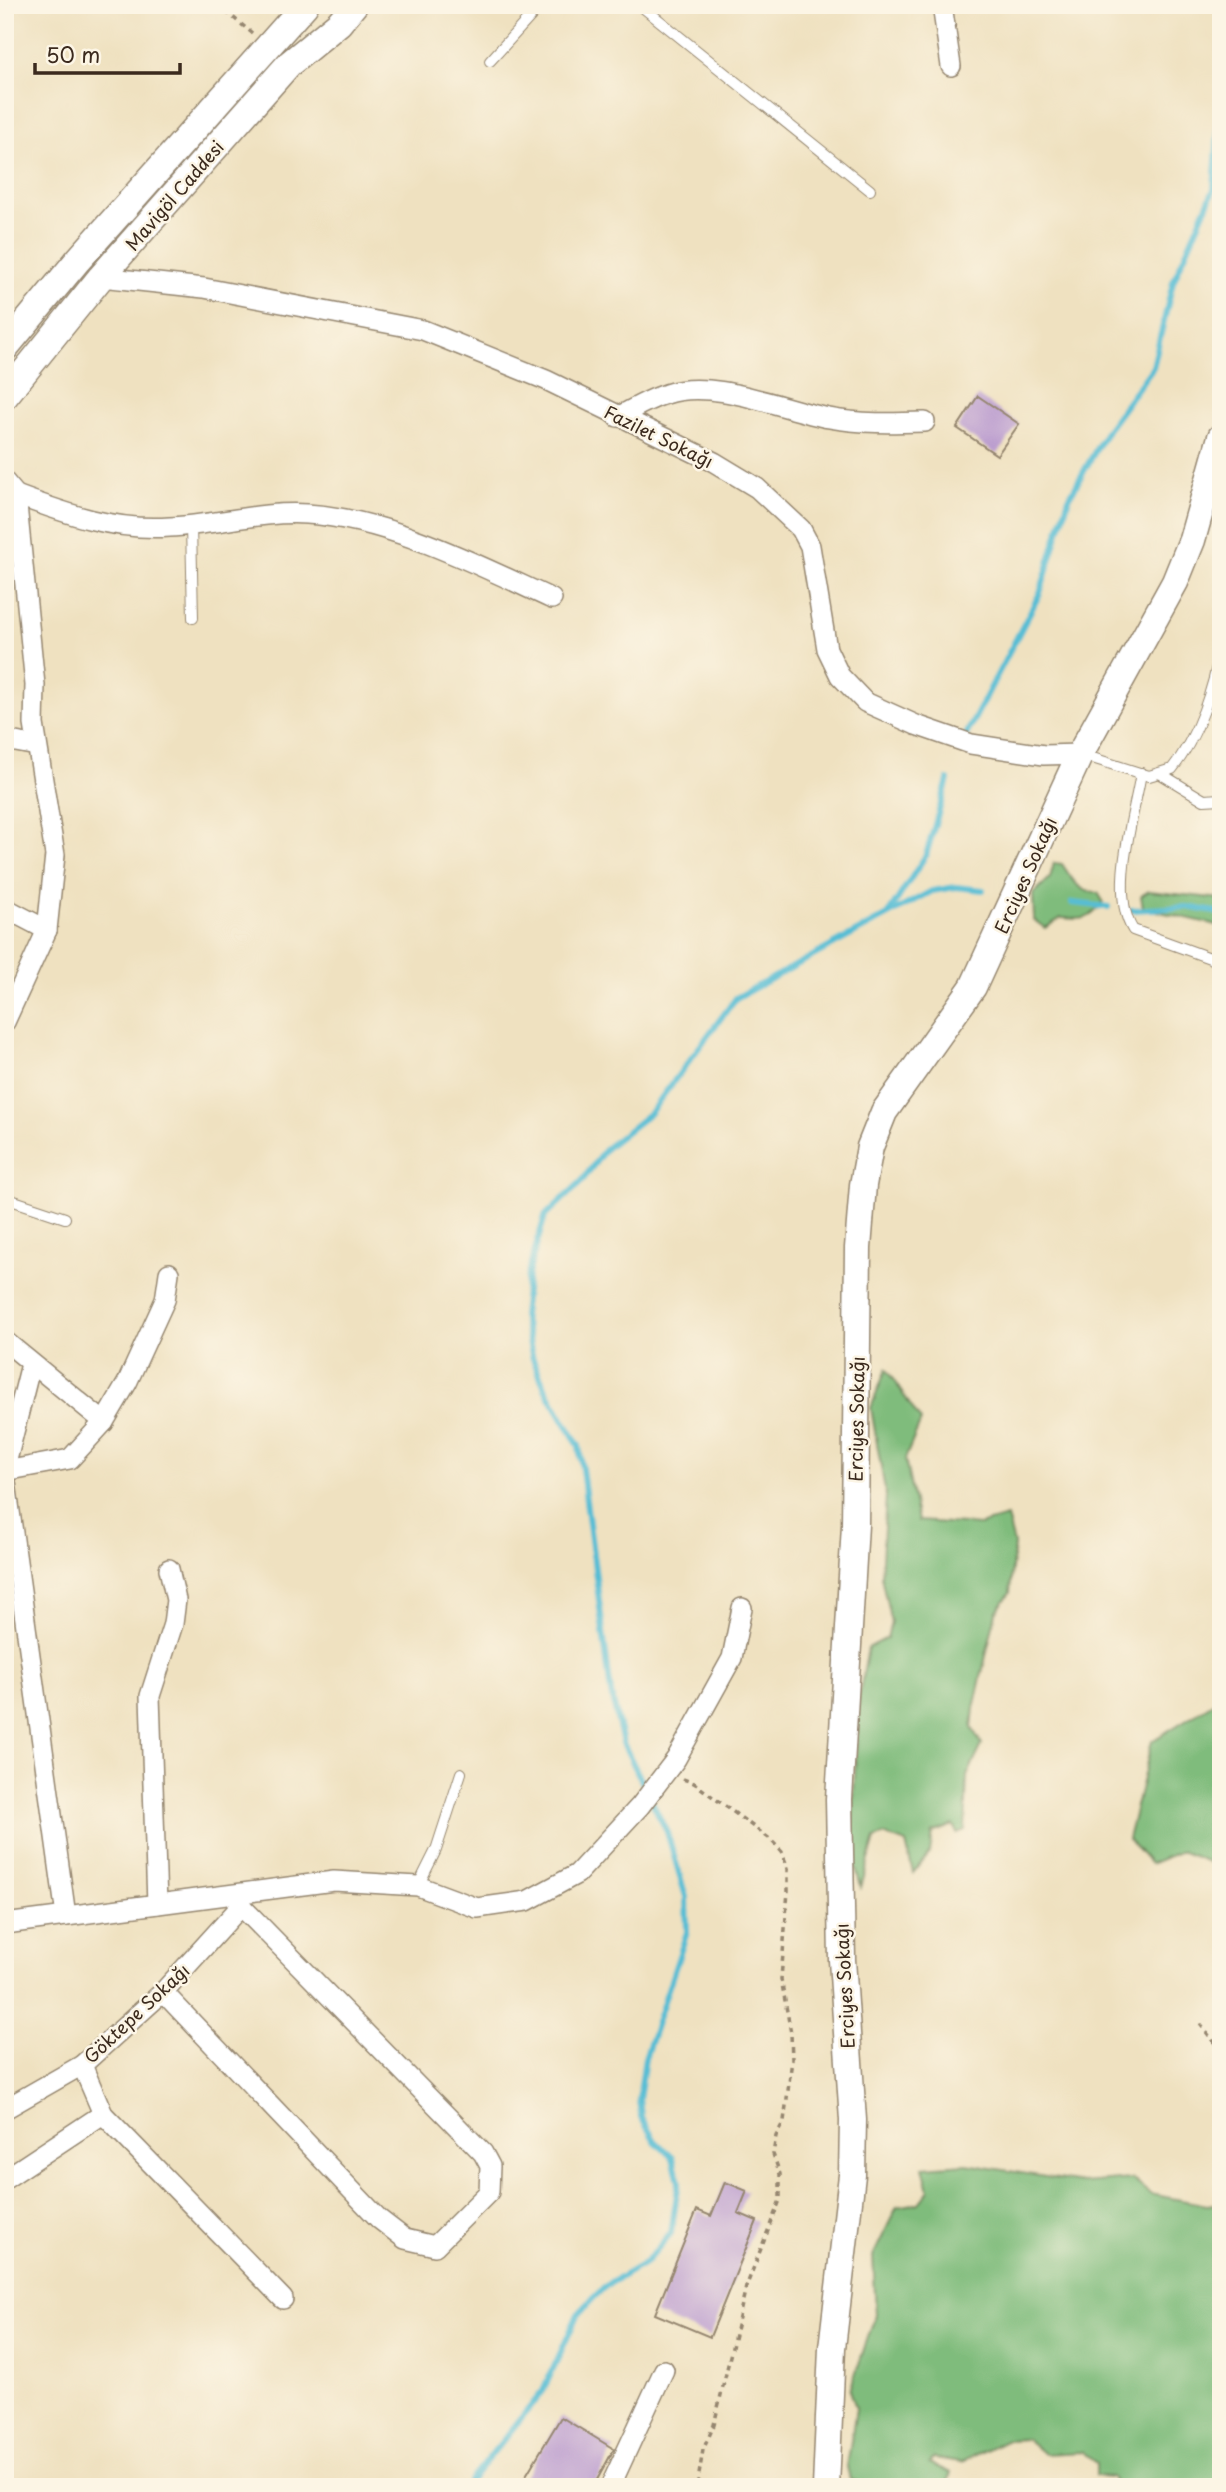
<svg xmlns="http://www.w3.org/2000/svg" width="1226" height="2492" viewBox="0 0 1226 2492" font-family="'Playpen Sans',sans-serif">
	<style>
		.forest { fill: #7fbc7c; stroke: #5d734d; stroke-width: 2 }
		.lines { fill: none; stroke-linecap: round; stroke-linejoin: round }
		.stream { stroke: #56bdd4; stroke-width: 6 }
		.building { fill: #bc9ecf }
		.lane-casing { stroke: #95866f; stroke-width: 12 }
		.street-casing { stroke: #95866f; stroke-width: 22 }
		.secondary-casing { stroke: #95866f; stroke-width: 29 }
		.path { stroke: #95866f; stroke-width: 3.5; stroke-dasharray: 5 5; stroke-linecap: butt }
		.lane { stroke: #fff; stroke-width: 10 }
		.street { stroke: #fff; stroke-width: 19 }
		.secondary { stroke: #fff; stroke-width: 26 }
		.labels { text-anchor: middle; dominant-baseline: central; stroke-width: 5; stroke-linejoin: round; paint-order: stroke }
		.street-label { font-size: 18px; fill: #3b2a1e; stroke: #fcf5e5 }
	</style>
	<rect width="100%" height="100%" fill="#fcf5e5"/>
	<filter id="ink" filterUnits="userSpaceOnUse"><feTurbulence type="fractalNoise" baseFrequency=".0143" numOctaves="2"/><feDisplacementMap in="SourceGraphic" scale="14" xChannelSelector="R" yChannelSelector="G"/><feConvolveMatrix kernelMatrix="1 2 1 2 8 2 1 2 1" color-interpolation-filters="sRGB"/></filter>
	<filter id="wash" filterUnits="userSpaceOnUse"><feTurbulence type="fractalNoise" baseFrequency=".00686" numOctaves="4" result="noise"/><feDisplacementMap in="SourceGraphic" scale="28" xChannelSelector="R" yChannelSelector="G"/><feGaussianBlur stdDeviation="1.57" result="paint"/><feColorMatrix in="noise" values="0 0 0 0 0 0 0 0 0 0 0 0 0 0 0 0 0 1.4 0 .05"/><feComposite in="paint" operator="in"/></filter>
	<g filter="url(#wash)">
		<rect width="100%" height="100%" fill="#efe1c0"/>
		<g class="forest">
			<path d="M1054 863 1062 864C1072 879 1079 893 1098 893L1103 901C1091 921 1083 920 1061 918L1045 928 1034 920 1033 894 1050 878Z"/>
			<path d="M1149 891 1221 899V926L1143 908 1141 896Z"/>
			<path d="M886 1369 921 1421 905 1459 918 1521 979 1525 1007 1517 1014 1544 1010 1593 996 1612 974 1708 972 1728 982 1745 967 1776 965 1830 957 1833 953 1825 933 1833 930 1853 913 1873 906 1843 885 1835 875 1839 861 1887 851 1851 859 1696 868 1648 887 1638 891 1622 881 1576 886 1496 871 1408Z"/>
			<path d="M1221 1698V1867L1181 1851 1150 1864 1128 1839 1152 1741Z"/>
			<path d="M967 2164 1082 2183 1132 2179 1150 2194 1207 2205 1221 2203V2487H1117L1112 2477 1096 2476V2463L1081 2452 1044 2454 1027 2439 1005 2440 962 2462 933 2458 929 2463 951 2473 946 2487H868L850 2479 847 2467 856 2408 850 2390 876 2314 873 2256 897 2207 919 2203 929 2190 923 2167Z"/>
		</g>
		<g class="lines">
			<g class="stream">
				<path d="M966 735 1040 593 1069 498 1107 430 1153 367 1173 282 1214 189 1221 91"/>
				<path d="M1072 903 1108 907"/>
				<path d="M1132 910 1187 907 1221 913"/>
				<path d="M890 911 926 855 948 780"/>
				<path d="M465 2487 543 2391 578 2314 604 2287 646 2262 671 2233 679 2181 673 2158 655 2141 641 2117 639 2099 645 2058 687 1932 686 1897 667 1832 623 1743 611 1693 579 1446 546 1390 533 1359 523 1315 528 1274 545 1216 582 1181 606 1148 650 1113 736 998 932 891 956 887 983 890"/>
			</g>
		</g>
		<g id="blocks">
			<g class="building">
				<path d="M978 396 1019 424 997 455 957 428Z"/>
				<path d="M725 2182 747 2191 738 2213 757 2221 710 2337 655 2314 697 2210 711 2216Z"/>
				<path d="M561 2417 614 2449 593 2487H519Z"/>
			</g>
		</g>
	</g>
	<g filter="url(#ink)">
		<use href="#blocks" fill-opacity="0" stroke="#95866f" stroke-width="2"/>
		<g class="lines">
			<g class="lane-casing">
				<g id="lane">
					<path d="M640 5 870 190"/>
					<path d="M490 61 541 5"/>
					<path d="M191 525 193 618"/>
					<path d="M1083 755 1149 776 1172 769C1198 737 1214 687 1221 647"/>
					<path d="M1141 773C1134 816 1109 893 1133 930L1221 962"/>
					<path d="M1161 774 1204 800 1221 799"/>
					<path d="M5 1198 65 1218"/>
					<path d="M418 1886 436 1850 461 1773"/>
				</g>
			</g>
			<g class="street-casing">
				<g id="street">
					<path d="M942 5 951 66"/>
					<path d="M101 277 204 288 423 330 546 380 714 462 757 488 801 529 810 546 827 649 840 676 865 702 916 725 971 744 1044 755 1080 754"/>
					<path d="M618 417C634 408 649 399 666 394 713 378 781 409 829 418 860 424 893 423 925 422"/>
					<path d="M5 482 16 495 35 685 34 724 55 855 47 930 5 1022"/>
					<path d="M16 495C67 514 114 531 170 527 216 525 261 511 307 514 389 519 478 565 552 599"/>
					<path d="M5 740 37 746"/>
					<path d="M5 908 47 930"/>
					<path d="M5 1341 104 1422"/>
					<path d="M5 1468 31 1364"/>
					<path d="M5 1471 70 1459 104 1422 127 1383 165 1300 169 1273"/>
					<path d="M5 1475 66 1916"/>
					<path d="M157 1904 150 1696 173 1624 176 1600 169 1569"/>
					<path d="M5 1924 334 1881 418 1886 477 1908 527 1901 577 1874 640 1806 676 1759 732 1658 742 1608"/>
					<path d="M163 1992 379 2219 405 2239 435 2246 489 2192 490 2166 483 2153 241 1906"/>
					<path d="M82 2065 103 2114 283 2299"/>
					<path d="M5 2109 82 2065 163 1992 241 1906 240 1895"/>
					<path d="M5 2179 103 2114"/>
					<path d="M610 2487 664 2370"/>
				</g>
			</g>
			<g class="secondary-casing">
				<g id="secondary">
					<path d="M5 348 78 260 305 5"/>
					<path d="M5 396 101 277 289 64 339 23 354 5"/>
					<path d="M826 2487 832 2348 852 2175 853 2120 842 1960 839 1799 855 1525 858 1248 863 1185 870 1147 884 1112 973 987 1080 754 1175 582 1192 540 1221 437"/>
				</g>
			</g>
			<g class="path">
				<path d="M218 5 252 33"/>
				<path d="M683 1779 694 1783 770 1839 782 1852 788 1869V1891L781 1979 791 2033 792 2060 784 2121 776 2136 773 2154 780 2174V2200L746 2287 714 2425 703 2450 697 2487"/>
				<path d="M1200 2024 1221 2051"/>
			</g>
			<use href="#lane" class="lane"/>
			<use href="#street" class="street"/>
			<use href="#secondary" class="secondary"/>
		</g>
	</g>
	<g class="labels">
		<g class="street-label">
			<text transform="translate(174 195) rotate(-49)">Mavigöl Caddesi</text>
			<text transform="translate(659 436) rotate(26)">Fazilet Sokağı</text>
			<text transform="translate(1025 875) rotate(-66)">Erciyes Sokağı</text>
			<text transform="translate(856 1419) rotate(-89)">Erciyes Sokağı</text>
			<text transform="translate(844 1986) rotate(-93)">Erciyes Sokağı</text>
			<text transform="translate(136 2013) rotate(-43)">Göktepe Sokağı</text>
		</g>
	</g>
	<rect width="1226" height="2492" fill="none" stroke="#fcf5e5" stroke-width="28"/>
	<path d="M35 63v10h145v-10" fill="none" stroke="#3b2a1e" stroke-width="3.5"/>
	<text x="46" y="63" font-size="21" fill="#3b2a1e" stroke="#fcf5e5" stroke-width="5" paint-order="stroke">50 m</text>
</svg>
